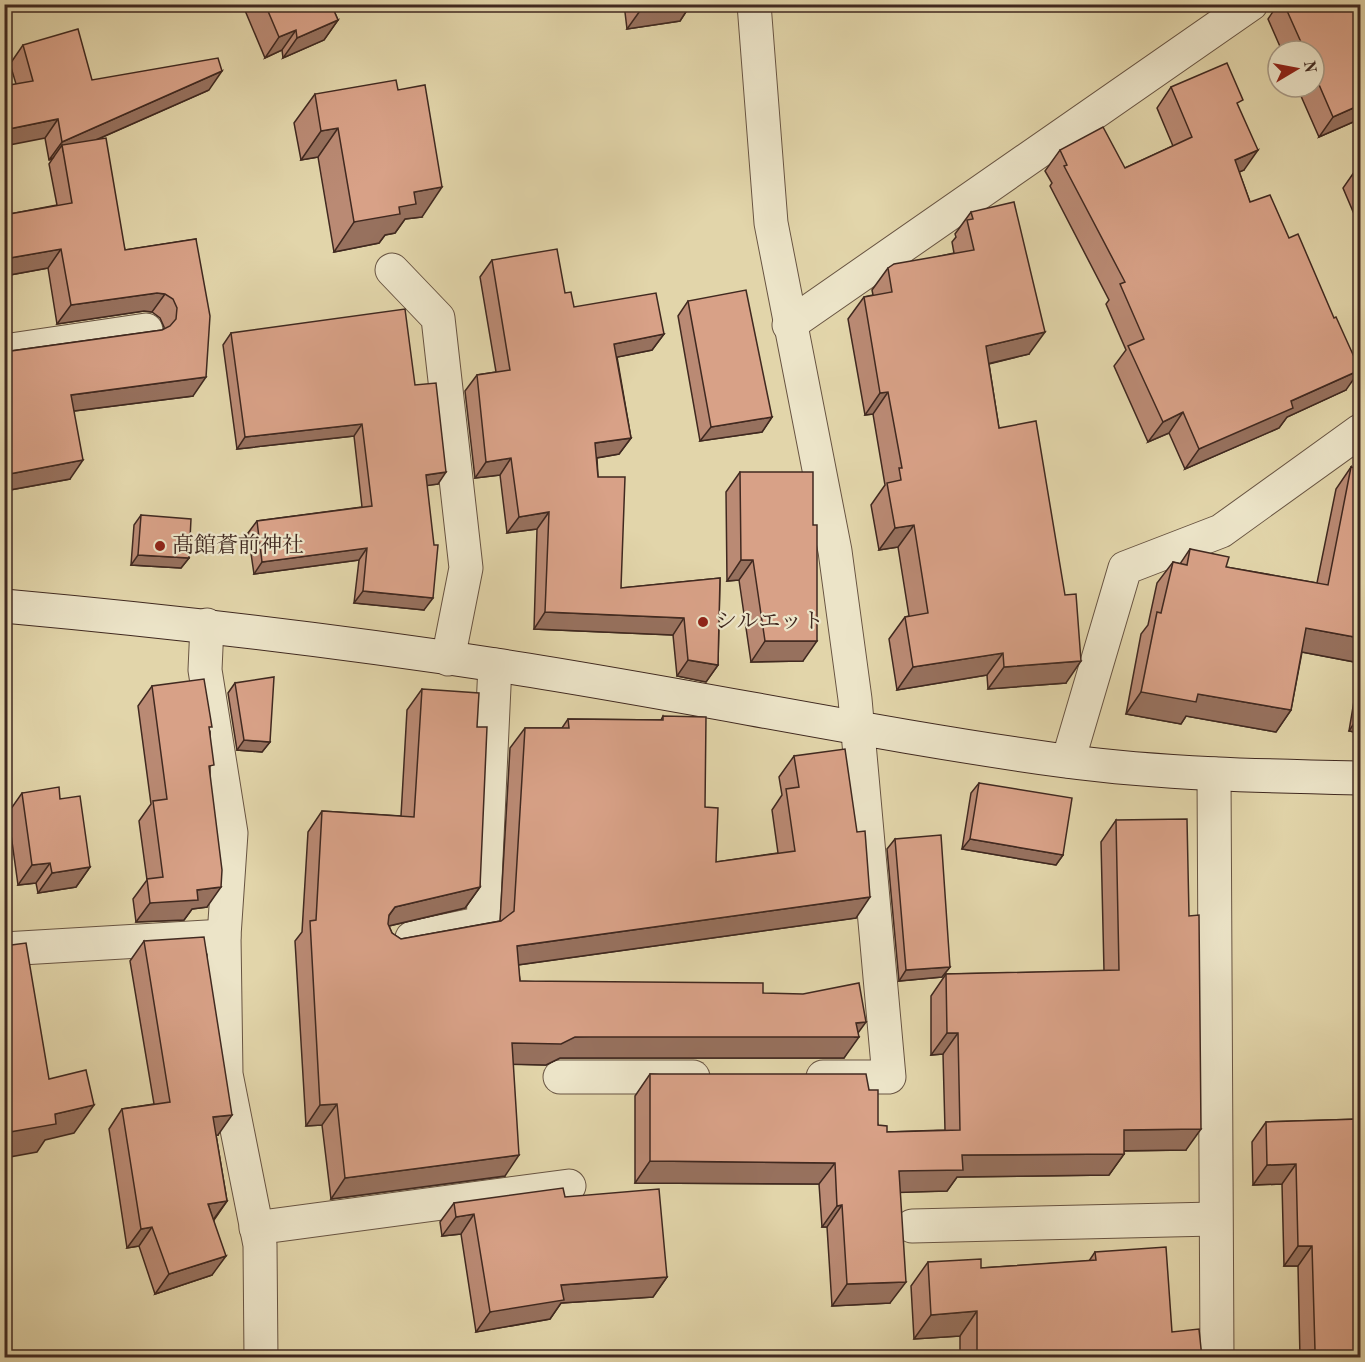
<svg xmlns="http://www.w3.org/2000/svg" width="1365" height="1362" viewBox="0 0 1365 1362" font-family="'Old Standard TT','Noto Serif JP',serif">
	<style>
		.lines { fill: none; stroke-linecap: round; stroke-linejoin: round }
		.street-casing { stroke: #685442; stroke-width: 35 }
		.secondary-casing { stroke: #402920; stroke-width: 35 }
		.street { stroke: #ece4c8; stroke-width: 33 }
		.secondary { stroke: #ece4c8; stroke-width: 33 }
		.wall { fill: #ba8a74; stroke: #402920; stroke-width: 1.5 }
		.shaded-wall { fill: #97715e; stroke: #402920; stroke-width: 1.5 }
		.building { fill: #d8a187; stroke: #402920; stroke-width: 1.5 }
		.poi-dot { fill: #8f2418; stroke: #ece4c8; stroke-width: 2 }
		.labels { text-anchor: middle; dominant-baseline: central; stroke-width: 4.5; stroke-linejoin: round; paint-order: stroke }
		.poi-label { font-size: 22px; fill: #402920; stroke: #ece4c8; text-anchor: start }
	</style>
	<rect width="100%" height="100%" fill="#e2d5aa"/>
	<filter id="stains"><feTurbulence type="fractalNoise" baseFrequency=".00333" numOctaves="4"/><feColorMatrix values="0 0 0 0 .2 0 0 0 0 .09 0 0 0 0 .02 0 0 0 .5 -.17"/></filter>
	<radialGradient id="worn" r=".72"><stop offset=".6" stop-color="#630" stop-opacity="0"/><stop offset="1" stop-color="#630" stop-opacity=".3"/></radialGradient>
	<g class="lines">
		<g class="street-casing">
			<g id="street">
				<path d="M754 4 771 223 835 551 855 699 889 1077H823"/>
				<path d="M392 270 438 318 466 568 448 659"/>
				<path d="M789 325 1251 4"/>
				<path d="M4 351 146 330"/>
				<path d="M207 625 205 670 231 833 224 936 226 1074 260 1245 261 1358"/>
				<path d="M1068 761 1125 568 1221 531 1360 431"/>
				<path d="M1214 774 1217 1358"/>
				<path d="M412 938 483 923 495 665"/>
				<path d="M4 949 224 936"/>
				<path d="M560 1077H693"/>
				<path d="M912 1226 1214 1219"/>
				<path d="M256 1228 569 1186"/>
			</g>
		</g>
		<g class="secondary-casing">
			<path id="secondary" d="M4 606C169 621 333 640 496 665 686 694 875 735 1065 761 1163 774 1262 776 1360 778"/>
		</g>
		<use href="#street" class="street"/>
		<use href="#secondary" class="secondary"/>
	</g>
	<g class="wall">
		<path d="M247 4H331L338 20 324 40 283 58 282 50 265 58 244 8Z"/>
		<path d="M624 4H691L680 21 627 29Z"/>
		<path d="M1278 4H1360V119L1319 137 1297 87H1314V51H1282L1268 19Z"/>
		<path d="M23 45 92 80 209 90 96 140 125 250 196 239 193 396 74 411 70 479 4 491V352L162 330 164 329V327L160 318 152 312 144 311 57 324 48 268 4 276V215L57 205 49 164 53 158 49 160 45 138 16 84 10 64Z"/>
		<path d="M1171 87 1238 106 1244 170 1239 172 1250 202 1346 390 1287 417 1279 428 1185 469 1169 433 1148 442 1114 366 1126 350 1106 304 1109 300 1050 186 1052 183 1045 171 1060 150 1125 168 1173 146 1157 108Z"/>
		<path d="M315 94 422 217 405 219 395 233 385 235 379 243 334 252 318 157 301 160 294 123Z"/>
		<path d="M1360 167V228L1343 188 1357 168Z"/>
		<path d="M971 212 1029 354 989 364 999 428 1066 683 988 689 987 675 897 690 889 639 905 617 909 616 898 547 879 550 871 505 885 485 873 414 865 415 848 319 864 297 873 295 872 290 888 268 954 253 952 242 956 237 955 234Z"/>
		<path d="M492 260 565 293 574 307 664 334 652 350 617 357 631 438 619 454 597 458 598 477 621 588 720 578 718 665 706 682 677 676 673 635 534 629 537 529 507 533 500 475 475 478 465 391 477 375 496 372 480 277Z"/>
		<path d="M688 301 772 417 762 432 700 441 678 316Z"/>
		<path d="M231 333 415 385 438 484 427 485 424 610 354 603 359 560 254 574 248 533 257 521 362 507 354 436 237 449 223 345Z"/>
		<path d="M1351 467 1360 663 1302 652 1291 710 1276 732 1186 716 1181 724 1126 714 1141 634 1148 625 1157 583 1173 562 1180 564 1190 549 1226 567 1317 583 1336 489Z"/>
		<path d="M740 472 813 525 803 661 751 662 739 580 727 581 726 492Z"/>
		<path d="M141 515 189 558 181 568 131 565 134 525Z"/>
		<path d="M1360 665V733L1349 731Z"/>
		<path d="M235 683 270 742 262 752 237 750 228 693Z"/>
		<path d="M152 686 210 731V771L207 907 192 909 184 920 136 922 133 899 147 880 139 821 151 804 138 706Z"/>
		<path d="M422 689 477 727 480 887 465 908 389 926 392 933 401 939 500 921 510 748 525 728H562L568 719 661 720 663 716 705 807 716 862 778 853 772 810 782 795 779 777 794 756 856 918 518 965 520 981 763 993 858 1033 844 1058H560L546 1065 513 1064 505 1176 331 1199 322 1125 306 1126 295 941 302 932 308 832 322 811 401 816 407 710Z"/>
		<path d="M979 783 1063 855 1056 865 962 849 971 793Z"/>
		<path d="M22 793 60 799 90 867 76 887 38 893 36 883 18 885 8 813Z"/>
		<path d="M1116 820 1186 1150 1124 1151V1154L1109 1175 957 1177 947 1191 900 1192 890 1303 832 1306 827 1227H822L819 1184 635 1183V1096L650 1074 869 1090 878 1125 887 1132 945 1130 943 1054 931 1055V996L946 974 1104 971 1101 842Z"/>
		<path d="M895 839 950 967 942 977 899 981 887 849Z"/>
		<path d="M144 941 218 1135H216L227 1201 214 1220 212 1275 155 1294 139 1246 127 1248 109 1129 122 1109 154 1104 130 961Z"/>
		<path d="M1360 1119V1358H1300L1298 1266H1284L1282 1184 1253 1185 1252 1142 1266 1122Z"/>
		<path d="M565 1197 667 1277 653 1297 561 1303 550 1319 476 1332 461 1234 442 1236 440 1222 454 1203Z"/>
		<path d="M1095 1252 1172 1332 1202 1358H960V1336L914 1339 911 1286 928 1262 981 1268 1089 1261Z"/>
	</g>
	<g class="shaded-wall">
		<path d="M667 4H691L680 21 627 29 642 8Z"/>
		<path d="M338 20 324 40 283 58 297 38Z"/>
		<path d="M296 30 282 50 265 58 279 37Z"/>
		<path d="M222 71 209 90 64 154 62 145 53 158 49 160 62 142Z"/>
		<path d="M1360 105V119L1319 137 1333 117Z"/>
		<path d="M58 119 45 138 4 146V130Z"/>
		<path d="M338 128 318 157 301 160 321 131Z"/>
		<path d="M1258 150 1244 170 1221 180 1235 160Z"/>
		<path d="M442 187 422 217 405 219 395 233 385 235 379 243 334 252 354 222 414 192Z"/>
		<path d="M61 249 48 268 4 276V259Z"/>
		<path d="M157 293 165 294 152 312 144 311 57 324 71 305Z"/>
		<path d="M1045 332 1029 354 970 368 986 346Z"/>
		<path d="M664 334 652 350 603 360 614 344Z"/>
		<path d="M1360 370 1346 390 1287 417 1279 428 1185 469 1199 449 1291 401Z"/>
		<path d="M206 377 193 396 58 413 71 395Z"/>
		<path d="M888 392 873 414 865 415 880 393Z"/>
		<path d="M1183 412 1169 433 1148 442 1163 422Z"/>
		<path d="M772 417 762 432 700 441 711 427Z"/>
		<path d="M362 424 354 436 237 449 245 437Z"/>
		<path d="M631 438 619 454 584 460 595 443Z"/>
		<path d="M511 458 500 475 475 478 486 462Z"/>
		<path d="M83 460 70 479 4 491V475Z"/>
		<path d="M446 472 438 484 417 487 426 475Z"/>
		<path d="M549 512 537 529 507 533 519 517Z"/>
		<path d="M914 525 898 547 879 550 895 528Z"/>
		<path d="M367 548 359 560 254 574 262 562Z"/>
		<path d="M138 555 189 558 181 568 131 565Z"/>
		<path d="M741 560H753L739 580 727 581Z"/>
		<path d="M363 591 433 598 424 610 354 603Z"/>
		<path d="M545 612 684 618 673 635 534 629Z"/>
		<path d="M1306 628 1360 638V663L1291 650Z"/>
		<path d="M765 641H817L803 661 751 662Z"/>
		<path d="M1003 653 987 675 897 690 913 667Z"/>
		<path d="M688 660 718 665 706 682 677 676Z"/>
		<path d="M1081 661 1066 683 988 689 1004 667Z"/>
		<path d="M1141 692 1198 694 1291 710 1276 732 1186 716 1181 724 1126 714Z"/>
		<path d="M1360 714V733L1349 731Z"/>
		<path d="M244 740 270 742 262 752 237 750Z"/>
		<path d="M970 839 1063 855 1056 865 962 849Z"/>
		<path d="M50 863 36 883 18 885 32 865Z"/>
		<path d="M90 867 76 887 38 893 52 873Z"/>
		<path d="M221 887 207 907 192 909 184 920 136 922 150 903 197 890Z"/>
		<path d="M480 887 465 908 380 928 395 907Z"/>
		<path d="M870 897 856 918 503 967 517 946Z"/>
		<path d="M950 967 942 977 899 981 906 970Z"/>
		<path d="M866 1022 855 1037H859L844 1058H560L546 1065 497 1064 512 1043 575 1037 856 1023Z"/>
		<path d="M947 1033H958L943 1054 931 1055Z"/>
		<path d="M337 1104 322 1125 306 1126 320 1105Z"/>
		<path d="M94 1105 74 1133 45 1140 37 1152 4 1158V1133L55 1114Z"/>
		<path d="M232 1115 218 1135 200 1136 213 1117Z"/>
		<path d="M1201 1129 1186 1150 1109 1151 1124 1130Z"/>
		<path d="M1124 1154 1109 1175 957 1177 947 1191 883 1193 899 1171 962 1155Z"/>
		<path d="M519 1155 505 1176 331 1199 345 1178Z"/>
		<path d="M650 1161 835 1163 819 1184 635 1183Z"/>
		<path d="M1296 1164 1282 1184 1253 1185 1267 1165Z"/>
		<path d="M227 1201 213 1220 208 1204Z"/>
		<path d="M842 1205 827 1227H822L837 1206Z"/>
		<path d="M474 1214 461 1234 442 1236 456 1217Z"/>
		<path d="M152 1227 139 1246 127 1248 141 1229Z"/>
		<path d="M1298 1246H1312L1298 1266H1284Z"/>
		<path d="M226 1256 212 1275 155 1294 169 1274Z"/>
		<path d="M667 1277 653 1297 561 1303 550 1319 476 1332 490 1312 561 1285Z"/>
		<path d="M906 1282 890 1303 832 1306 847 1284Z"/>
		<path d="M977 1311 960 1336 914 1339 931 1315Z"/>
	</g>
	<g class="building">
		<path d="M265 4H331L338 20 297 38 296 30 279 37Z"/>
		<path d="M641 4H667L642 8Z"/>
		<path d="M1284 4H1360V105L1333 117 1314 73V51H1305Z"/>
		<path d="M78 29 92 80 218 58 222 71 62 142 58 119 4 130V86L33 81 23 45Z"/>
		<path d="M1227 63 1243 100 1237 103 1258 150 1235 160 1250 202 1270 195 1289 238 1298 234 1334 318 1336 317 1360 370 1291 401 1293 408 1199 449 1183 412 1163 422 1128 346 1144 339 1120 284 1125 282 1064 166 1067 165 1060 150 1103 127 1125 168 1192 137 1171 87Z"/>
		<path d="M396 80 398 90 425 85 442 187 414 192 416 204 399 207 400 214 354 222 338 128 321 131 315 94Z"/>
		<path d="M106 138 125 250 196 239 210 316 206 377 71 395 83 460 4 475V352L162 330 170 326 176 319 177 308 173 299 165 294 157 293 71 305 61 249 4 259V215L72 203 62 145Z"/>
		<path d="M1360 167V175L1357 168Z"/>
		<path d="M1014 202 1045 332 986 346 999 428 1036 421 1065 595 1076 594 1081 661 1004 667 1003 653 913 667 905 617 928 613 914 525 895 528 887 483 901 480 899 468H902L888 392 880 393 864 297 892 292 888 268 894 264 974 250 967 220 973 219 971 212Z"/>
		<path d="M557 249 565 293 571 292 574 307 656 293 664 334 614 344 631 438 595 443 598 477H625L621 588 720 578 718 665 688 660 684 618 545 612 549 512 519 517 511 458 486 462 477 375 510 370 492 260Z"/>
		<path d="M746 290 772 417 711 427 688 301Z"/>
		<path d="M405 309 415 385 436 383 446 472 426 475 434 545H438L433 598 363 591 367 548 262 562 257 521 372 506 362 424 245 437 231 333Z"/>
		<path d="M1351 467 1360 469V638L1306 628 1291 710 1198 694 1196 702 1141 692 1157 612 1161 613 1173 562 1187 565 1190 549 1229 557 1226 567 1328 585Z"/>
		<path d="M740 472H813V525H817V641H765L753 560H741Z"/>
		<path d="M141 515 191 519 189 558 138 555Z"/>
		<path d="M274 677 270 742 244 740 235 683Z"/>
		<path d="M204 679 212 727H209L214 765 209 766 222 870 221 887 197 890 198 900 150 903 147 879 163 877 153 801 167 799 152 686Z"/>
		<path d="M422 689 479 693 477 727H487L480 887 395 907 389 915 388 924 392 933 401 939 501 921 514 911 525 728H569L568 719 663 720V716L706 717 705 807 718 808 716 862 795 851 786 789 799 787 794 756 845 749 857 832 865 831 870 897 517 946 520 981 763 983V993L803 994 859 983 866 1022 856 1023 859 1037H575L561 1044 512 1043 519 1155 345 1178 337 1104 320 1105 310 921 316 920 322 811 414 817Z"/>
		<path d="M979 783 1072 798 1063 855 970 839Z"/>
		<path d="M59 787 60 799 80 796 90 867 52 873 50 863 32 865 22 793Z"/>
		<path d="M1187 819 1189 916 1199 915 1201 1129 1124 1130V1154L962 1155 963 1170 899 1171 906 1282 847 1284 842 1205 837 1206 835 1163 650 1161V1074H866L869 1090H878V1125L887 1126V1132L960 1130 958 1033H947L946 974 1119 970 1116 820Z"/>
		<path d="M941 835 950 967 906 970 895 839Z"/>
		<path d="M204 937 232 1115 213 1117 227 1201 208 1204 226 1256 169 1274 152 1227 141 1229 122 1109 170 1102 144 941Z"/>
		<path d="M26 943 49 1079 86 1070 94 1105 55 1114 56 1124 4 1133V946Z"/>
		<path d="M1360 1119V1358H1305V1351L1315 1350 1312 1246H1298L1296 1164 1267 1165 1266 1122Z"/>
		<path d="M563 1188 565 1197 659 1189 667 1277 561 1285 564 1300 490 1312 474 1214 456 1217 454 1203Z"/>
		<path d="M1166 1247 1172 1332 1199 1329 1202 1358H977V1311L931 1315 928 1262 981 1259V1268L1096 1260 1095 1252Z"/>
	</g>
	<g class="poi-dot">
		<circle cx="160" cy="546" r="6"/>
		<circle cx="703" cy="622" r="6"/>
	</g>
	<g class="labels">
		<g class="poi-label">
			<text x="172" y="546">髙館蒼前神社</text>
			<text x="715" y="622">シルエット</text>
		</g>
	</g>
	<rect width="1365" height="1362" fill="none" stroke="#e2d5aa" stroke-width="24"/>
	<rect x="6" y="6" width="1353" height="1350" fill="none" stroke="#402920" stroke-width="3"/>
	<rect x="12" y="12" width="1341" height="1338" fill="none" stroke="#402920" stroke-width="1.5"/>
	<g transform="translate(1296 69) rotate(80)"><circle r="28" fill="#ece4c8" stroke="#a79985" stroke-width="1.5"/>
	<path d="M0-4.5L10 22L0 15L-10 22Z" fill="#8f2418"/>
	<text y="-9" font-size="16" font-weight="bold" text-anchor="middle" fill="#402920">N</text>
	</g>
	<rect width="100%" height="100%" filter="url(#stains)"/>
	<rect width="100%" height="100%" fill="url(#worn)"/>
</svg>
